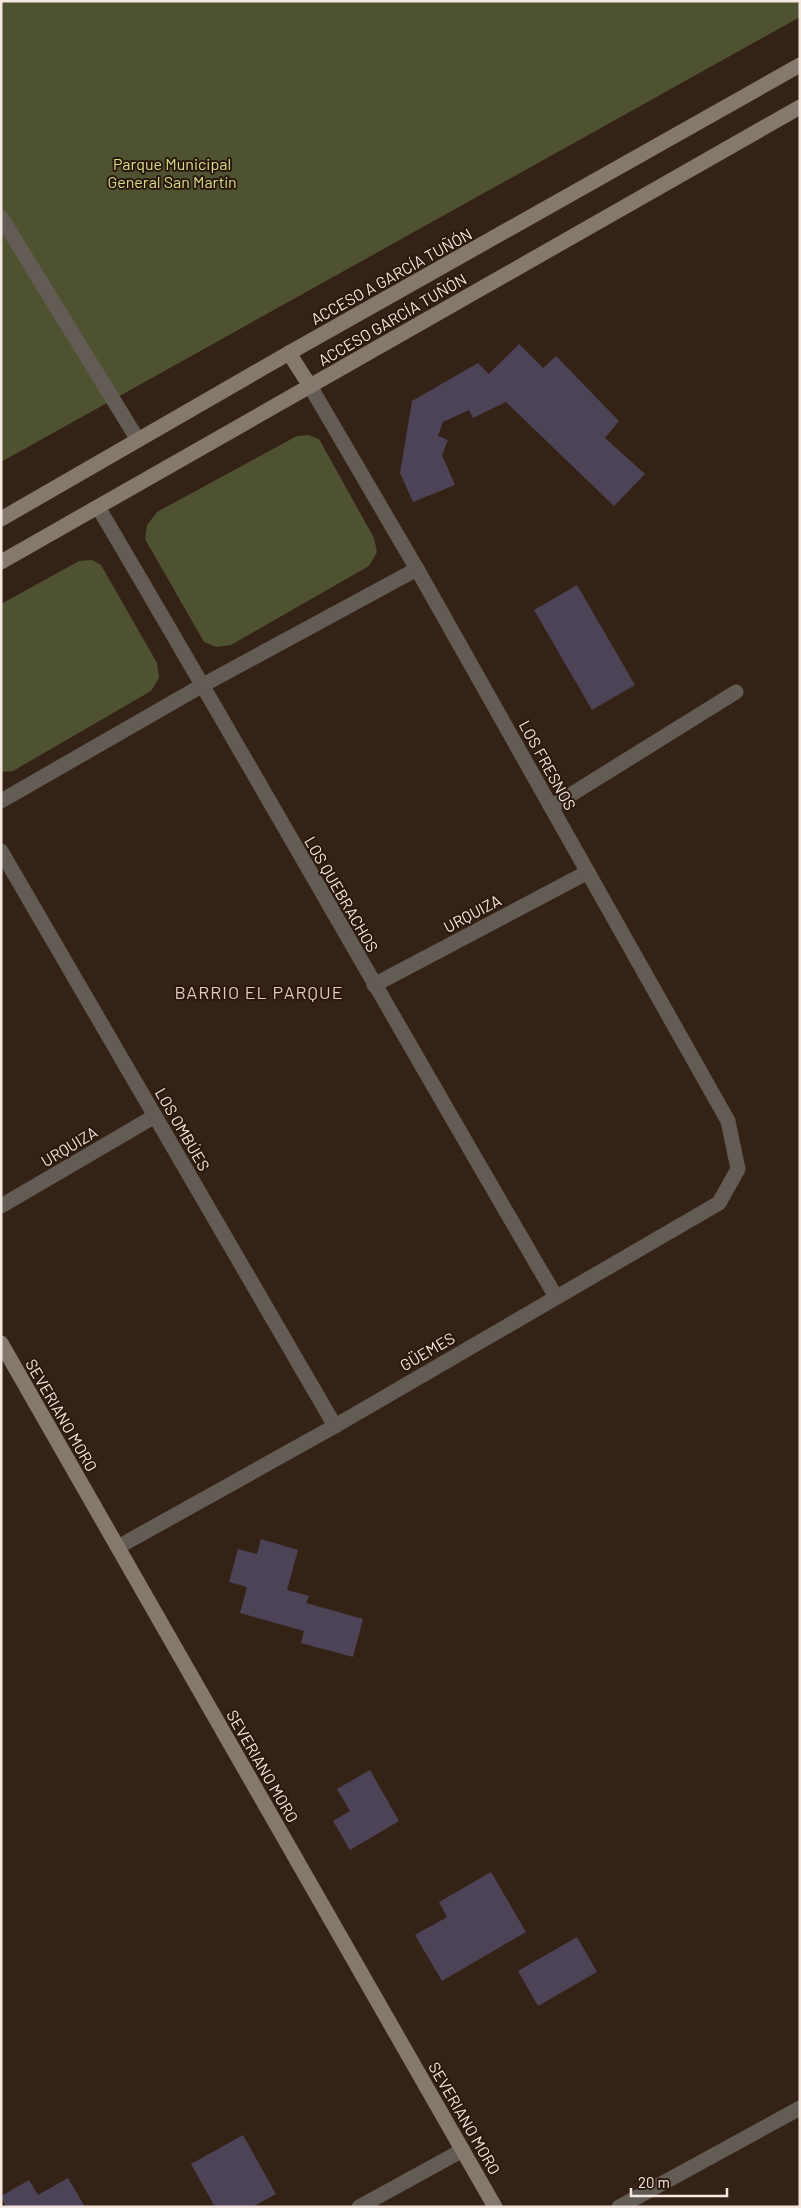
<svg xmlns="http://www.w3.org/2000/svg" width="801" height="2208" viewBox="0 0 801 2208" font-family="Barlow,sans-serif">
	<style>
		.green { fill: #4e5231 }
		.building { fill: #4c4356 }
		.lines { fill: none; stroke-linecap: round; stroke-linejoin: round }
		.street { stroke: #635c54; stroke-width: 15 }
		.secondary { stroke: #85796d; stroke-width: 15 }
		.labels { text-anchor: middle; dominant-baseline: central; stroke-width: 4; stroke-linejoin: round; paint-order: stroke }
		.park-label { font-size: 16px; fill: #d4df89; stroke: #2a180d }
		.street-label { font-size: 16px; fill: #f5e8e1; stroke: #2a180d }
		.neighbourhood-label { font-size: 18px; letter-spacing: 1px; fill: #e4cbbd; stroke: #2a180d }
	</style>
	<rect width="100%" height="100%" fill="#352217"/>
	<g class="green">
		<path d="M1 1H800V17L1 462Z"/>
		<path d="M309 435 319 439 374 538 377 552 369 566 231 645 216 647 204 642 145 539 147 525 157 512 297 436Z"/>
		<path d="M92 560 101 565 157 663 159 678 151 691 13 771 1 772V604L79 561Z"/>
	</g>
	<g class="building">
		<path d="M519 344 543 368 556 356 619 421 605 438 645 474 614 506 506 402 473 418 469 410 443 422 438 436 448 440 442 455 455 485 413 502 400 473 412 401 478 363 489 374Z"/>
		<path d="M577 585 635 685 592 710 534 610Z"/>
		<path d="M261 1539 298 1550 287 1590 309 1596 306 1603 363 1619 353 1657 301 1643 304 1631 240 1613 247 1587 229 1582 238 1549 257 1554Z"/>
		<path d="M370 1770 399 1821 350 1850 333 1821 350 1811 337 1789Z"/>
		<path d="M491 1872 526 1932 442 1981 415 1935 447 1917 439 1902Z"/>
		<path d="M577 1937 597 1972 538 2006 518 1971Z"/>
		<path d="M243 2135 276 2194 252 2207H215L191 2164Z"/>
		<path d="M68 2178 85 2207H6L1 2198V2196L29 2180 38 2195Z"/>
	</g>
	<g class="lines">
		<g class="street">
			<path d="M1 217 138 440"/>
			<path d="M98 507C253 769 402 1034 556 1297"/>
			<path d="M1 801 203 685 417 569"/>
			<path d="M551 807 736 692"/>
			<path d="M1 851 335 1426"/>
			<path d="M374 985 588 872"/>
			<path d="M1 1206 155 1116"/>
			<path d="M118 1547 335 1426 719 1203 738 1169 728 1121 417 569 310 386"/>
			<path d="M359 2207 463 2150"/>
			<path d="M619 2207 800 2108"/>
		</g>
		<g class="secondary">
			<path d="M289 353 310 386"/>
			<path d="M1 519 289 353 800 65"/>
			<path d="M1 562 800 107"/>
			<path d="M1 1343 495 2207"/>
		</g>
	</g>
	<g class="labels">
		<g class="park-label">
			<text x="172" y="163">Parque Municipal<tspan x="172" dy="18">General San Martín</tspan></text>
		</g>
		<g class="street-label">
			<text transform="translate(391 276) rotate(-29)">ACCESO A GARCÍA TUÑÓN</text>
			<text transform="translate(392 319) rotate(-30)">ACCESO GARCÍA TUÑÓN</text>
			<text transform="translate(548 765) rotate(61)">LOS FRESNOS</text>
			<text transform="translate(342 894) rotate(60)">LOS QUEBRACHOS</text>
			<text transform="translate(472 913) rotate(-28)">URQUIZA</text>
			<text transform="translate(183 1129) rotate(60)">LOS OMBÚES</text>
			<text transform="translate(69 1146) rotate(-31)">URQUIZA</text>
			<text transform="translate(427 1351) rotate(-30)">GÜEMES</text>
			<text transform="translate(62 1415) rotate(60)">SEVERIANO MORO</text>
			<text transform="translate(263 1766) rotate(60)">SEVERIANO MORO</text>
			<text transform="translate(465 2118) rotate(60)">SEVERIANO MORO</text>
		</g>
		<g class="neighbourhood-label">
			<text x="259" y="992">BARRIO EL PARQUE</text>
		</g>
	</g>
	<rect width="801" height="2208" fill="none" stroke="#f5e8e1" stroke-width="5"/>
	<path d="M631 2188v8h96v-8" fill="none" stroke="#f5e8e1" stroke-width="2.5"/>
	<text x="638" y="2188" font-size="15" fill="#f5e8e1" stroke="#2a180d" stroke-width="4" paint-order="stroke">20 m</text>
</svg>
